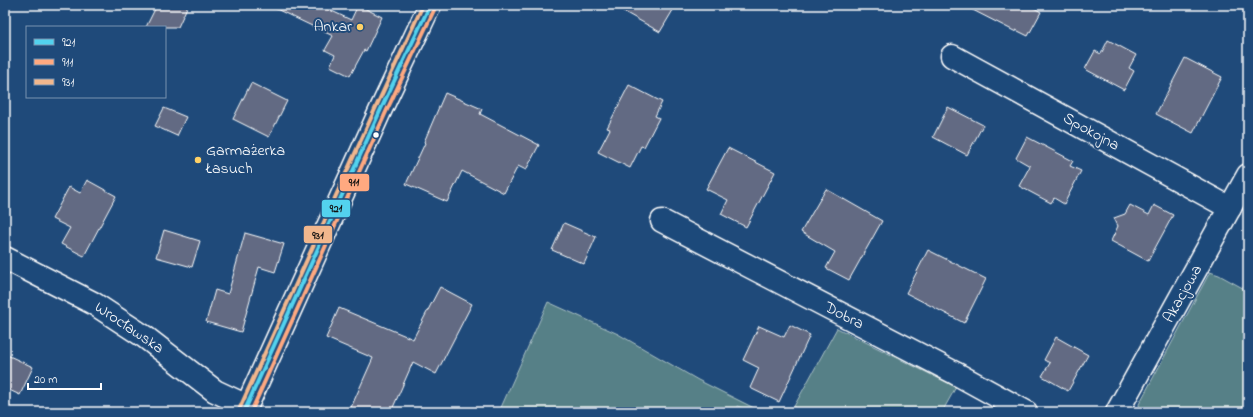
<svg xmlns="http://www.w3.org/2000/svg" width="1253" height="417" viewBox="0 0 1253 417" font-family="'Indie Flower',sans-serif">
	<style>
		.green { fill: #568087; stroke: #aac0c3 }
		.building { fill: #626b83; stroke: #fff }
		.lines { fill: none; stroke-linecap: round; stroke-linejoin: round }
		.minor-casing { stroke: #fff; stroke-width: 25 }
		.minor { stroke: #1f4a7a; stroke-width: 22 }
		.bus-1-casing { stroke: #1f4a7a; stroke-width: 7 }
		.bus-2-casing { stroke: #1f4a7a; stroke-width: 7 }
		.bus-3-casing { stroke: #1f4a7a; stroke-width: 7 }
		.bus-1 { stroke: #53d2ee; stroke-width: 4 }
		.bus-2 { stroke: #ffa980; stroke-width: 4 }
		.bus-3 { stroke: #f1b78d; stroke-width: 4 }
		.poi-dot { fill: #ffd166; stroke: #1f4a7a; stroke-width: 1.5 }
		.bus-dot { fill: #fff; stroke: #1f4a7a; stroke-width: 1.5 }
		.labels { text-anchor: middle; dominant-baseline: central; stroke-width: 4; stroke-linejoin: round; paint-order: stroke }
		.poi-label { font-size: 16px; fill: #fff; stroke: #1f4a7a; text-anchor: end }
		.street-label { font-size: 16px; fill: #fff; stroke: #1f4a7a }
		.line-badge { stroke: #1f4a7a; stroke-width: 1.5 }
		.pale-badge-label { font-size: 11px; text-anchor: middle; font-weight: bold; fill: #111 }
	</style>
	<rect width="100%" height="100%" fill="#1f4a7a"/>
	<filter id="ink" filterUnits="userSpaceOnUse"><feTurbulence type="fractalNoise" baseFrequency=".025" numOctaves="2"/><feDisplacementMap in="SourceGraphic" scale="8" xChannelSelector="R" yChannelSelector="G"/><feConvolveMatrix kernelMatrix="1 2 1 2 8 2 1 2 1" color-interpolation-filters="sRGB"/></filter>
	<g filter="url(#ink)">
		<g class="green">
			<path d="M1210 272 1219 275 1248 291V412H1140L1139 404Z"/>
			<path d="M548 302 618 334 698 380 762 412H751L737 406 734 412H499Z"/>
			<path d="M837 328 956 387 942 412H791Z"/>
		</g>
		<g class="building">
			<path d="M157 5H188L178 27H146Z"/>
			<path d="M268 5H319L351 20 358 5 382 17 366 51 364 50 350 76 330 66 335 55 325 50 333 36Z"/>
			<path d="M612 5H676L660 32Z"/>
			<path d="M963 5H1029L1041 12 1028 36 1016 30V32Z"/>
			<path d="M1108 40 1136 55 1129 68 1134 71 1124 90 1085 69 1095 51 1101 54Z"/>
			<path d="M1185 58 1222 77 1193 133 1156 114Z"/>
			<path d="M251 83 287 101 269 137 233 119Z"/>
			<path d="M629 85 662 102 655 116 659 118 644 147 641 146 630 168 598 152 610 129 607 128Z"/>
			<path d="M445 93 482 109 480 114 539 145 526 170 518 166 504 193 462 171 447 202 406 184 425 143 424 142Z"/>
			<path d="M948 107 983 125 967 155 933 137Z"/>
			<path d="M164 108 186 117 177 136 155 126Z"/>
			<path d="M1027 137 1073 161 1070 166 1081 171 1064 204 1054 198 1051 203 1019 186 1030 166 1016 158Z"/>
			<path d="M728 148 775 172 746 227 721 214 728 200 706 189Z"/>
			<path d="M87 180 116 196 84 256 61 244 70 228 52 219 69 187 80 193Z"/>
			<path d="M826 189 882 221 849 280 826 268 835 252 801 232Z"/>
			<path d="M1130 205 1149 215 1154 205 1173 215 1148 261 1111 241 1118 226 1114 218 1125 214Z"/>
			<path d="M564 223 596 237 584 264 552 250Z"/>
			<path d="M164 230 200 241 192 267 156 257Z"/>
			<path d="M245 233 284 244 275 272 259 267 241 332 206 322 215 290 228 294Z"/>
			<path d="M928 250 986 279 964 323 906 293Z"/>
			<path d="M440 287 472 304 436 374 413 362 391 412H349L373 358 326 338 339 308 413 339Z"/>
			<path d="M790 325 810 335 779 402 750 388 759 368 743 360 759 326 784 337Z"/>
			<path d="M1056 337 1088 355 1068 391 1042 376 1050 363 1044 360Z"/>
			<path d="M5 354 33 367 20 395 5 388Z"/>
		</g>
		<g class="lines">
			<g class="minor-casing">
				<g id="minor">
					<path d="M952 56 1230 208"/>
					<path d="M662 221 955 373 1026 412"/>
					<path d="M5 258 93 303 145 337 215 391 247 406"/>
					<path d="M244 412 381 109 430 5"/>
					<path d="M1117 412 1248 175"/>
				</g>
			</g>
			<use href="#minor" class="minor"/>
			<g class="bus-1-casing">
				<path id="bus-1" d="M244 412 381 109 430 5"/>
			</g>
			<g class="bus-2-casing">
				<path id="bus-2" d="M251 412 386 112 435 8"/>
			</g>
			<g class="bus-3-casing">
				<path id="bus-3" d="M239 410 376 107 423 5"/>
			</g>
			<use href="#bus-1" class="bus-1"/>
			<use href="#bus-2" class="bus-2"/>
			<use href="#bus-3" class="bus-3"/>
		</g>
	</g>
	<g class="poi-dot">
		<circle cx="360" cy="27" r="4"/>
		<circle cx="198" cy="160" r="4"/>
	</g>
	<circle class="bus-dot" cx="376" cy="135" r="3.5"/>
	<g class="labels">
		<g class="poi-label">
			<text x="352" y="27">Ankar</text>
			<text x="206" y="151" text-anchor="start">Garmażerka<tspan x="206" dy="18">Łasuch</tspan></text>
		</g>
		<g class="street-label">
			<text transform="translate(1091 132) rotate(29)">Spokojna</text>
			<text transform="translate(1183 294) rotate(-61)">Akacjowa</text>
			<text transform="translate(844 316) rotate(27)">Dobra</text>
			<text transform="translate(129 328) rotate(34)">Wrocławska</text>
		</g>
	</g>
	<g class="line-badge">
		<rect x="339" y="173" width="31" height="19" rx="4" fill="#ffa980"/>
		<rect x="321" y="199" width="30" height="19" rx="4" fill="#53d2ee"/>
		<rect x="303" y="225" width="30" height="19" rx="4" fill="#f1b78d"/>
	</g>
	<g class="pale-badge-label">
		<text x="354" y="186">911</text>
		<text x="336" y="212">921</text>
		<text x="318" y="239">931</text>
	</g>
	<rect width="1253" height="417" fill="none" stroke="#1f4a7a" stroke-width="20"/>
	<rect x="10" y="10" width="1233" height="397" fill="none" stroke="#fff" stroke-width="1.5" filter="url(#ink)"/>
	<rect x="26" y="26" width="140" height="72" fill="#1f4a7a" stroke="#7992af"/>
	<rect x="34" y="39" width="20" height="6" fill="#53d2ee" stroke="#7992af"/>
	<text x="62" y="46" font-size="12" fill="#ffffff">921</text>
	<rect x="34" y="59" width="20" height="6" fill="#ffa980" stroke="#7992af"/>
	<text x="62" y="66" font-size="12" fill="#ffffff">911</text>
	<rect x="34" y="79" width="20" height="6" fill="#f1b78d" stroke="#7992af"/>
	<text x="62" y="86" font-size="12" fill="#ffffff">931</text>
	<path d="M28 383v6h73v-6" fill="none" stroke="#ffffff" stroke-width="2"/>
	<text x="34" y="383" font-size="12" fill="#ffffff" stroke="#1f4a7a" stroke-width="3" paint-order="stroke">20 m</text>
</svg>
